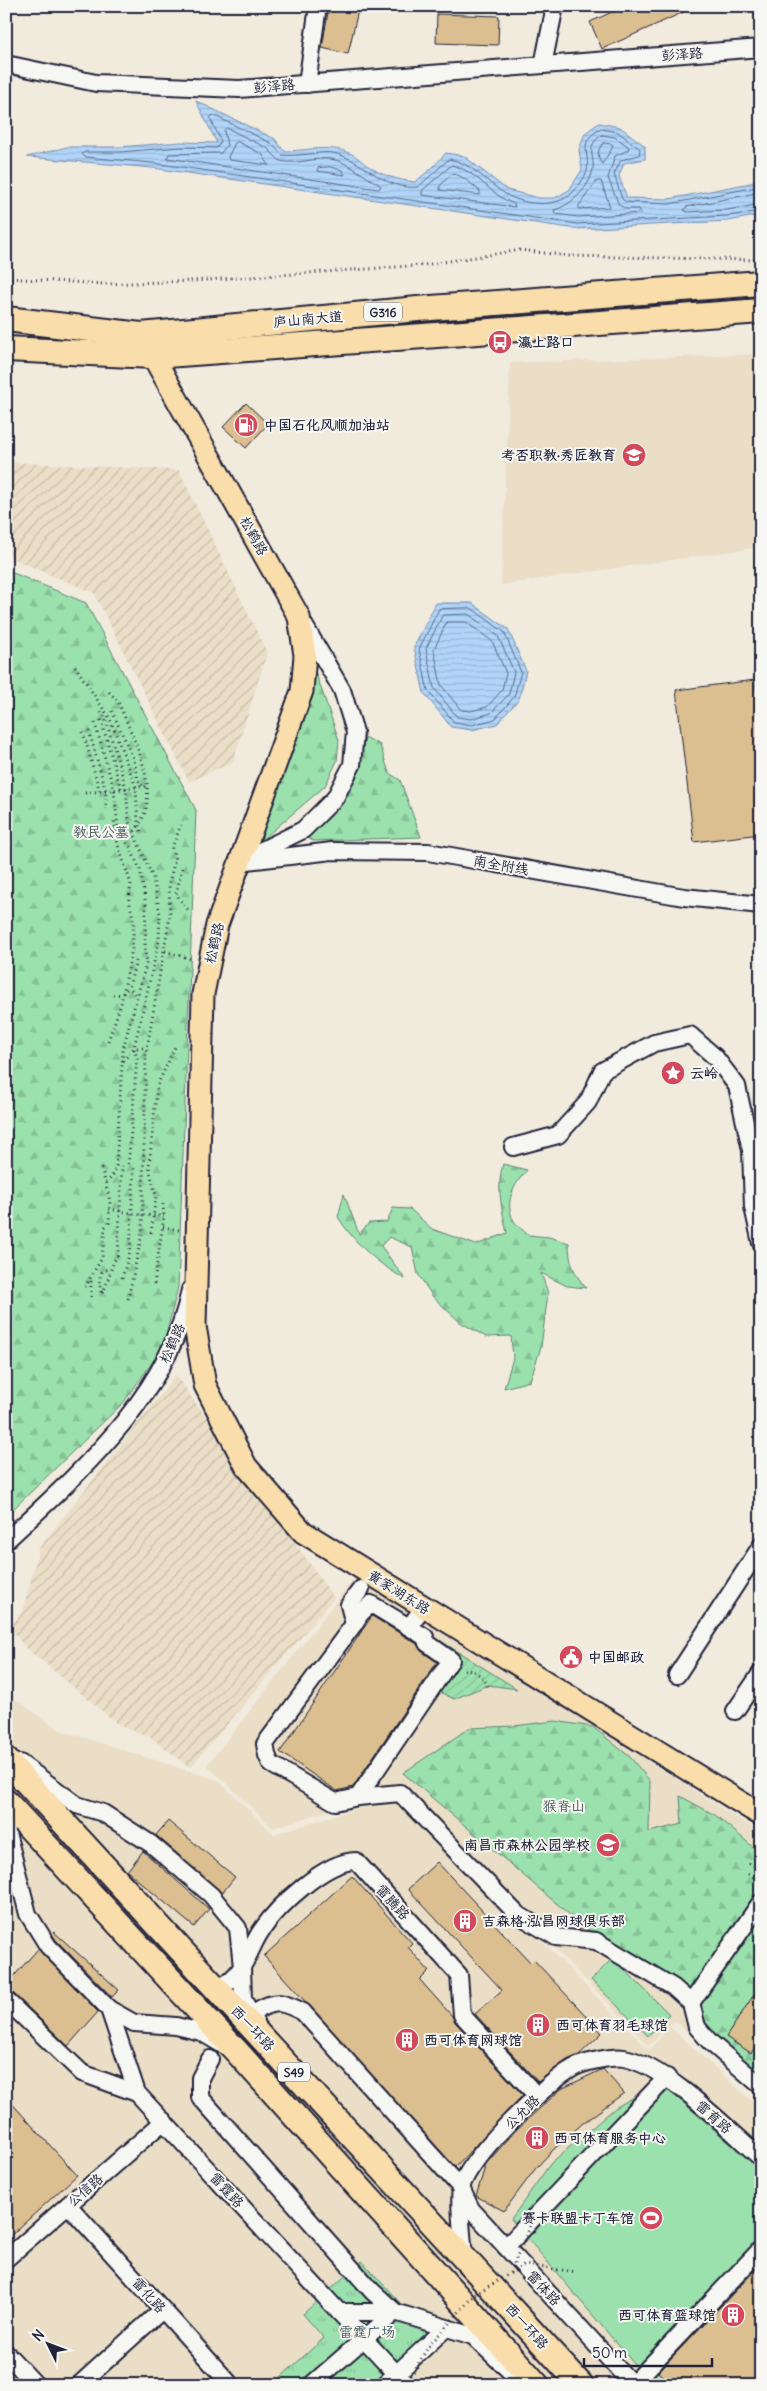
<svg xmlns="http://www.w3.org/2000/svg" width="767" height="2391" viewBox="0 0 767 2391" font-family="Delius,'LXGW WenKai TC',sans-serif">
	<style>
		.built { fill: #eadec7 }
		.industrial { fill: url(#industrial-furrows) }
		.grass { fill: #9be1ad; stroke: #5e8274 }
		.forest { fill: url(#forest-firs); stroke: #5e8274 }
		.park { fill: url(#park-tufts); stroke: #5e8274 }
		.garden { fill: url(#garden-furrows); stroke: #5e8274 }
		.water { fill: url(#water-rules); stroke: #788dad }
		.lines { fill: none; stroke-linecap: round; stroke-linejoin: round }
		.shore { stroke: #5b6a87; stroke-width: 1 }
		.building { fill: #dbbf90; stroke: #22223b }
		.minor-casing { stroke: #22223b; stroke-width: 20 }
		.major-casing { stroke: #22223b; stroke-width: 25 }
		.highway-casing { stroke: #22223b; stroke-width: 28 }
		.path { stroke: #22223b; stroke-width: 3; stroke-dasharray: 1 4; stroke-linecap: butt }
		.minor { stroke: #f6f6f2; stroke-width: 16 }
		.major { stroke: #f9deab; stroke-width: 21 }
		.highway { stroke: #f9deab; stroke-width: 24 }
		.path-bridge { stroke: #22223b; stroke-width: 3; stroke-dasharray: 1 4; stroke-linecap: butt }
		.labels { text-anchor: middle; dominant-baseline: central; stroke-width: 4; stroke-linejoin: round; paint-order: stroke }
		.shield { fill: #f6f6f2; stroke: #626272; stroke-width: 1 }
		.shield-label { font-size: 12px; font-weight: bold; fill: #22223b }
		.street-label { font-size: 14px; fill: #22223b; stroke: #f6f6f2 }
		.poi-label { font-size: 14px; font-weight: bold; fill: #22223b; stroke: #f6f6f2; text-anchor: start }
		.park-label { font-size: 14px; fill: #465b5d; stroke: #f6f6f2 }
	</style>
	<defs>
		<pattern id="industrial-furrows" width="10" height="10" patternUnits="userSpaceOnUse" patternTransform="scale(1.25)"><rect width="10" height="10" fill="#eadec7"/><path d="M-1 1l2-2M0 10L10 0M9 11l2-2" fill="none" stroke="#c8beac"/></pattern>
		<pattern id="forest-firs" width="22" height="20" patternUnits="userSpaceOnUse" patternTransform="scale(1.25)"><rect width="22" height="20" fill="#9be1ad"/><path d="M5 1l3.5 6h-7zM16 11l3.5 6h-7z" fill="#85c196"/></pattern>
		<pattern id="park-tufts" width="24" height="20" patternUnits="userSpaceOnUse" patternTransform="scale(1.25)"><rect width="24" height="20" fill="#9be1ad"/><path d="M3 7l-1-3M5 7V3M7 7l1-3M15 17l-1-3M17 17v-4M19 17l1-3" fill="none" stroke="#85c196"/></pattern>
		<pattern id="garden-furrows" width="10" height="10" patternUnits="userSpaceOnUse" patternTransform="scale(1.25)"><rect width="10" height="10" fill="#9be1ad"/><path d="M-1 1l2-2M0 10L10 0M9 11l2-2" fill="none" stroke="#85c196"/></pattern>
		<pattern id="water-rules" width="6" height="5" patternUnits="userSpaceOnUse" patternTransform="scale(1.25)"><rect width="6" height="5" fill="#b1d5f9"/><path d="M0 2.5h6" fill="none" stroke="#98b7d6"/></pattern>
	</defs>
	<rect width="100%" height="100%" fill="#f1ebde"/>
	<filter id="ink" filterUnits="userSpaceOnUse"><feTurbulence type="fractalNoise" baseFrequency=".02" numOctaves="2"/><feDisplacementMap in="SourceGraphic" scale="10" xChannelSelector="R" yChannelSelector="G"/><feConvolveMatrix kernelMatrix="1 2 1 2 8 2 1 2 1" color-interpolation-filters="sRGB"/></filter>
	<g filter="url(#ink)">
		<g class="built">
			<path d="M761 354V547L501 585 510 363Z"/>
			<path d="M357 1575 761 1833V2099L675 2021 649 2046 400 1788 273 1828 207 1765Z"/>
			<path d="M6 1693 60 1730 218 1780 274 1834 399 1795 649 2050 670 2027 761 2109V2385H6Z"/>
		</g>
		<g class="industrial">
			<path d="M6 462 179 470 267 653 233 762 189 782 94 593 6 556Z"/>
			<path d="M176 1375 334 1598 190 1768 150 1737 120 1726 25 1647 10 1627 23 1611 39 1548Z"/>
		</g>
		<g class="grass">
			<path d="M613 1958 669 2014 648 2036 591 1980Z"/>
			<path d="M660 2082 761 2171V2385H652L511 2219 551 2163 615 2108Z"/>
		</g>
		<g class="forest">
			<path d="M6 570 86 603 196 810 178 1287 163 1347 124 1402 6 1516Z"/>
			<path d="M314 668 339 740 337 761 325 786 255 846Z"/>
			<path d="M365 737 380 745 389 773 400 780 421 837 313 841 305 837 331 816 358 771Z"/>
			<path d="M503 1164 527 1170C515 1183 503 1202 514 1221 517 1226 524 1231 528 1235L549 1237 569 1243C569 1262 574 1274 586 1288L567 1286 541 1273 548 1293 541 1347 530 1381 504 1388 513 1358 511 1336 486 1337 460 1322 433 1297 418 1274 412 1247 389 1237 381 1246 405 1279C377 1263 355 1244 338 1217L344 1194 359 1234 369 1223 387 1222 393 1208 410 1209 432 1229 476 1245 507 1233C502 1210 496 1187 503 1164Z"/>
			<path d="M555 1721 593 1727 630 1757 650 1781 649 1832 682 1824 680 1796 715 1815 759 1852 761 1856V2079L719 2041 647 1969 583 1926 403 1773 469 1728 514 1726Z"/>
		</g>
		<path class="park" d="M362 2261 430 2336 399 2364 417 2385H272L324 2338 303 2314Z"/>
		<path class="garden" d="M430 1634 517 1689 488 1685 454 1699 436 1690 456 1660Z"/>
		<g class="water">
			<path d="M196 101 275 139 284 151C306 151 329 144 349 153 356 155 362 162 368 166 383 176 398 180 415 182L432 168 446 153 464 156 507 190 539 198H555L569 190 582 170 579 150 585 133 599 123 620 127 645 146V159L624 163 619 176 627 198 669 199 761 181V215L728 221 577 229 153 168 27 157 67 147H119L181 142 217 143Z"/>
			<path d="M436 603H472L508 629 526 671 519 699 497 724 472 730 451 727 424 693 414 647Z"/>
		</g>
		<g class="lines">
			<g class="shore">
				<path d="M227 128 267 148 280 161C298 165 315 157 331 159 349 162 364 177 379 184L381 187 378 189 167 158 169 154 221 153 227 145 224 131Z"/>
				<path d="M602 135 615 137 629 147 628 150 615 156 608 178 619 205 626 209H639L641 213 578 217 555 214 554 210C570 206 588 189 592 173 597 158 583 147 602 135Z"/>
				<path d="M238 142 262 154 269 165 229 160 228 157 235 143Z"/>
				<path d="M604 143 612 144 613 147 602 164C597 159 597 147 604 143Z"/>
				<path d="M452 165C476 170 491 196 514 204L515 207 422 195V191Z"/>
				<path d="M330 167 342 170 345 175 317 171 318 168Z"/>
				<path d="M452 174C462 174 472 185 480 191V195L440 190V186Z"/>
				<path d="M597 181H601L610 207 579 209V206Z"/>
				<path d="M761 186 669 204 626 202 622 199 614 174 621 160 639 155 640 149 618 132 601 129C577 141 590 152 587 171 585 177 577 189 572 193 556 209 521 205 504 193 485 181 472 163 449 159L418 187C384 191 363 159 333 153 321 151 298 157 282 155L271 143 213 115 210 118 221 141 217 148 181 147 120 152H85L82 154 85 157 153 163 577 224 727 216 761 211"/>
				<path d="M761 192 686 207 684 210 687 212 727 210 761 204"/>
				<path d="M471 608 504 632 521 672 514 697 495 719 472 725 454 722 428 691 419 649 439 609Z"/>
				<path d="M443 615 468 614 498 636 514 672 509 694 491 713 471 719 457 717 434 688 426 649Z"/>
				<path d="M447 622H466L492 641 506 673 502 690 487 707 471 711 461 710 441 685 434 650Z"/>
			</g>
		</g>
		<g class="building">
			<path d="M329 6H359L348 54 322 48Z"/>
			<path d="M625 6H697L602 49 590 22Z"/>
			<path d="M437 14 499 16 498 45 436 43Z"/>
			<path d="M246 403 268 424 246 448 223 427Z"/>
			<path d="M755 680 761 728V834L694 842 676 690Z"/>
			<path d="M372 1616 417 1644 421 1651 437 1662 353 1787 337 1791 280 1752Z"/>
			<path d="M168 1821 235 1877 222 1893 156 1835Z"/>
			<path d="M143 1851 209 1909 194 1927 127 1871Z"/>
			<path d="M437 1862 531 1963 534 1960 602 2033 579 2055 567 2060 538 2082 475 2014 502 1990 408 1889Z"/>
			<path d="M352 1876 412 1943 408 1947 429 1971 420 1980 452 2016 455 2022 523 2095 455 2167 264 1956Z"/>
			<path d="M54 1932 119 1990 112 1997 56 1940 52 1934Z"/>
			<path d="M38 1949 98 2012 68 2046 13 1993 6 1990V1985Z"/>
			<path d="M761 1984V2039L751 2053 726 2037Z"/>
			<path d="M603 2069 624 2093 583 2123 553 2150 536 2168 504 2211 476 2196 486 2164 516 2130 561 2089Z"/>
			<path d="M6 2097 77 2175 6 2240Z"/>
			<path d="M761 2264V2375L752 2385H672L658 2372Z"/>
		</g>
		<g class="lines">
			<g class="minor-casing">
				<g id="minor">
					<path d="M6 64 96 83 239 89 761 48"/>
					<path d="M543 65 555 6"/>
					<path d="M307 84 318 6"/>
					<path d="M250 856 303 830 335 798 352 765 355 732 342 690 303 623"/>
					<path d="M239 862 332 851 428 852 684 897 761 905"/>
					<path d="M513 1147 558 1135 588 1102 602 1071 654 1043 690 1035 715 1057 737 1086 751 1150 753 1207 761 1243"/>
					<path d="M6 1541C80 1472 170 1394 190 1290"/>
					<path d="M361 1589 349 1605 354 1624 265 1744 267 1755 271 1764 335 1802 358 1797 400 1793 517 1914 556 1937 596 1941 673 1987 691 2003 697 2027 710 2042 761 2086"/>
					<path d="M354 1624 361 1613 371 1604 409 1627 424 1607"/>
					<path d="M677 1675 761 1546"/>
					<path d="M735 1711 761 1673"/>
					<path d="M20 1763 77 1805 103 1813 151 1844 211 1895 238 1928 242 1967 243 1999 255 2022"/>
					<path d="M358 1797 451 1660 427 1643 425 1637 409 1627"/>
					<path d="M6 1829 28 1914 48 1946 109 2009 134 2023 176 2026 201 2032 223 2045"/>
					<path d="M219 1990C227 1983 238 1975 243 1965 250 1954 254 1941 261 1931 278 1906 325 1861 356 1861L459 1975 462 2015 537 2096"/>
					<path d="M6 2000 82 2073 137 2093"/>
					<path d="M691 2003 761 1902"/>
					<path d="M109 2009 137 2093 339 2312H395"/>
					<path d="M256 2011C276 1999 283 2002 303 2012L461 2188 471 2209 633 2385"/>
					<path d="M210 2059 200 2078V2097L372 2291 395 2312 473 2336 520 2381"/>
					<path d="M68 2205 231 2385"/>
					<path d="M506 2247 667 2077"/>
					<path d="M464 2257C463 2239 458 2205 461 2189 466 2159 546 2083 573 2068 584 2062 612 2056 624 2058 665 2065 729 2130 761 2158"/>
					<path d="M6 2259 164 2121"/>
					<path d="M339 2312 407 2385"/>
					<path d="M6 2353 36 2385"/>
					<path d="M633 2384 761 2249"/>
					<path d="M79 2385 162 2310"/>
					<path d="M311 2385 395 2312"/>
					<path d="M384 2385 446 2328"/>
				</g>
			</g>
			<g class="major-casing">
				<path id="major" d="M145 342 299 617 305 655 302 691 217 925 203 994 195 1326 205 1385 246 1466 303 1532 761 1815"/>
			</g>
			<g class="highway-casing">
				<g id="highway">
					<path d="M6 319 141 335 418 309 761 283"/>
					<path d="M6 349 153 356 761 311"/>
					<path d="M6 1760 581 2385"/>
					<path d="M6 1802 239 2054 537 2385"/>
				</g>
			</g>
			<g class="path">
				<path d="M6 278 103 284 192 281 424 265 521 250 568 256 761 260"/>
				<path d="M75 666 110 719 136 787 138 823 141 832"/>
				<path d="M109 692 118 701C135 744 171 804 125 840"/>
				<path d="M112 711 134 760 138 780 143 786"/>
				<path d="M101 712 105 717 126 788 129 822 153 878 160 914 159 941 134 1048 137 1058 128 1168"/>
				<path d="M101 720 121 789"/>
				<path d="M95 723 114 790 118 828 120 834 130 847 140 870 146 904 145 952 147 961 123 1048 116 1166 112 1177 106 1183"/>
				<path d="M89 731 106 791V809"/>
				<path d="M83 732 100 792"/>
				<path d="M85 793 148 786"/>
				<path d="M182 868 176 894 189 911"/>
				<path d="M165 951 191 959"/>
				<path d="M136 961 129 987 137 996"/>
				<path d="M113 995 122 994 129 987"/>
				<path d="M108 1041 121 1004 132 949 134 923 129 899 131 884 118 845 114 820"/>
				<path d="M123 1061 134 1048H143L146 1053"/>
				<path d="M109 1209 142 1215 164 1216"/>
				<path d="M163 1227 179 1230"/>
				<path d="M151 1233 156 1196 149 1167 157 1086 175 1047"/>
				<path d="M122 1278 130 1252 134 1167"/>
				<path d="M154 1284 164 1216 163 1204"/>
				<path d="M85 1287 102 1258 105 1227 109 1223 110 1201 101 1166"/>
				<path d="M101 1292 99 1280 102 1272 110 1268"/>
				<path d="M102 1293C110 1281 109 1267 118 1255L122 1166"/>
				<path d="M91 1297V1281"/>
				<path d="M128 1299 142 1234 146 1054 170 915 169 883 175 859 172 848 181 825"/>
				<path d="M464 1669C477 1672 484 1676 489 1689"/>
				<path d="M749 1863 761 1870"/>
				<path d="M748 1874 755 1879 758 1886"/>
			</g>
			<use href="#minor" class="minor"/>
			<use href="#major" class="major"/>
			<use href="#highway" class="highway"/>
			<g class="path-bridge">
				<path d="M510 2273 533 2219"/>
				<path d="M406 2385 428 2347 475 2294 525 2265 577 2272"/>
			</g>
		</g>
	</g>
	<defs>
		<g id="bus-disc" transform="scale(1.25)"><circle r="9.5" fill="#d1495b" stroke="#f6f6f2"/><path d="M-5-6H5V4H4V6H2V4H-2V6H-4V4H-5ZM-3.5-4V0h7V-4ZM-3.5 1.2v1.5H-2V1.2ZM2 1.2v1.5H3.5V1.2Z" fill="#fff"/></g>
		<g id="fuel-disc" transform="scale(1.25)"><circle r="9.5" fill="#d1495b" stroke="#f6f6f2"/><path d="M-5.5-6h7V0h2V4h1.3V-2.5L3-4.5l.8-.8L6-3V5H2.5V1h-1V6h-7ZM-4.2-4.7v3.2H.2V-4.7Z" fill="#fff"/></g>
		<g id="university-disc" transform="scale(1.25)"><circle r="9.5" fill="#d1495b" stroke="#f6f6f2"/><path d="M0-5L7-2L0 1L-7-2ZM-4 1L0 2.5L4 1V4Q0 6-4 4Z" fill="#fff"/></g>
		<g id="sight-disc" transform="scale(1.25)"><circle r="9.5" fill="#d1495b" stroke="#f6f6f2"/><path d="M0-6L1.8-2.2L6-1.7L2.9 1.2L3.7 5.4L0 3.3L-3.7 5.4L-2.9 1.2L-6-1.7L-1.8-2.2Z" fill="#fff"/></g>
		<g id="civic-disc" transform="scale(1.25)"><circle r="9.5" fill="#d1495b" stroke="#f6f6f2"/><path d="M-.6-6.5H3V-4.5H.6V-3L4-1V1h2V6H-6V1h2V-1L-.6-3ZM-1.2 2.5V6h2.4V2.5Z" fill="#fff"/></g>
		<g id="school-disc" transform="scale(1.25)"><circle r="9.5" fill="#d1495b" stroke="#f6f6f2"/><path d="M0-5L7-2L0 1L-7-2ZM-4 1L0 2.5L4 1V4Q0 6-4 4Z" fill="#fff"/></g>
		<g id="building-disc" transform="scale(1.25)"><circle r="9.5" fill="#d1495b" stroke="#f6f6f2"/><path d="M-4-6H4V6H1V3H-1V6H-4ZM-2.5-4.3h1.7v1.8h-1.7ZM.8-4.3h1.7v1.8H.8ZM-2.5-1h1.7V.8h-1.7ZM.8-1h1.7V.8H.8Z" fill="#fff"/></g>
		<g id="stadium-disc" transform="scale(1.25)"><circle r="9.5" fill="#d1495b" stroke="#f6f6f2"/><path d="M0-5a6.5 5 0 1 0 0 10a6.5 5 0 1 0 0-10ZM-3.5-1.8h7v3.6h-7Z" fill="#fff"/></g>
	</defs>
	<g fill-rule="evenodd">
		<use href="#bus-disc" x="500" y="342"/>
		<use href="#fuel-disc" x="246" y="425"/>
		<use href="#university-disc" x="634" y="455"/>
		<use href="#sight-disc" x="673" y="1073"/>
		<use href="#civic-disc" x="571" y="1657"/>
		<use href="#school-disc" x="608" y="1845"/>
		<use href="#building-disc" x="465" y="1921"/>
		<use href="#building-disc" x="538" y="2025"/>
		<use href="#building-disc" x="407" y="2040"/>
		<use href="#building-disc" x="537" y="2138"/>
		<use href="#stadium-disc" x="651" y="2218"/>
		<use href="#building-disc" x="733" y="2315"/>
	</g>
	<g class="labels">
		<g class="shield">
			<rect x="364" y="302.5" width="38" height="19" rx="4"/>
			<rect x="278" y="2062.5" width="32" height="19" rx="4"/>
		</g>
		<g class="shield-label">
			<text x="383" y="312">G316</text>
			<text x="294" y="2072">S49</text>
		</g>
		<g class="street-label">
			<text transform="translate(682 54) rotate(-4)">彭泽路</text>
			<text transform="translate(274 86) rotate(-5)">彭泽路</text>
			<text transform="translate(308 319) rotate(-5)">庐山南大道</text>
			<text transform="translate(254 536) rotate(61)">松鹤路</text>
			<text transform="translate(501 865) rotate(10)">南全附线</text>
			<text transform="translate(214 943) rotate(-77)">松鹤路</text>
			<text transform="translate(172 1343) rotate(-66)">松鹤路</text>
			<text transform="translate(399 1592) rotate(32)">黄家湖东路</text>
			<text transform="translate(393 1902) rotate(48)">雷腾路</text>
			<text transform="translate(253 2028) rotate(47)">西一环路</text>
			<text transform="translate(522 2112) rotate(-44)">公允路</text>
			<text transform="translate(714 2117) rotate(41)">雷育路</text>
			<text transform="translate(85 2190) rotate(-41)">公信路</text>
			<text transform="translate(227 2190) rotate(47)">雷霆路</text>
			<text transform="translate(544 2288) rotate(47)">雷体路</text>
			<text transform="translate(149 2295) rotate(48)">雷化路</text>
			<text transform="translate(527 2326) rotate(48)">西一环路</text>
		</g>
		<g class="poi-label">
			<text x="518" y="342">瀛上路口</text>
			<text x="264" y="425">中国石化风顺加油站</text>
			<text x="616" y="455" text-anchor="end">考否职教·秀匠教育</text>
			<text x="690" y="1073">云岭</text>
			<text x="588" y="1657">中国邮政</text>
			<text x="590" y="1845" text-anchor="end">南昌市森林公园学校</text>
			<text x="482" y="1921">吉森格·泓昌网球俱乐部</text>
			<text x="556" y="2025">西可体育羽毛球馆</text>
			<text x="424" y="2040">西可体育网球馆</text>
			<text x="554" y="2138">西可体育服务中心</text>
			<text x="634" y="2218" text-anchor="end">赛卡联盟卡丁车馆</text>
			<text x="716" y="2315" text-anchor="end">西可体育篮球馆</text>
		</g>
		<g class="park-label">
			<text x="101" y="832">教民公墓</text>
			<text x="564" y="1806">猴脊山</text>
			<text x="367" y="2332">雷霆广场</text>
		</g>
	</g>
	<rect width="767" height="2391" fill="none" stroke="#f6f6f2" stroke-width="25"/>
	<rect x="12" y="12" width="742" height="2366" fill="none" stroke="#22223b" stroke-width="2" filter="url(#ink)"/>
	<g transform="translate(48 2344) rotate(312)" stroke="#f6f6f2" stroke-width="4" paint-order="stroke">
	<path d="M0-4L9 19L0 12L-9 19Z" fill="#22223b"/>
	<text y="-8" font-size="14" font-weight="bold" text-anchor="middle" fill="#22223b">N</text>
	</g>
	<path d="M584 2358v8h128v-8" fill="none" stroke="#22223b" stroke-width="2.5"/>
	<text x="592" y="2358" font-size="15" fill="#22223b" stroke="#f6f6f2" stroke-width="4" paint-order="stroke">50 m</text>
</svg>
